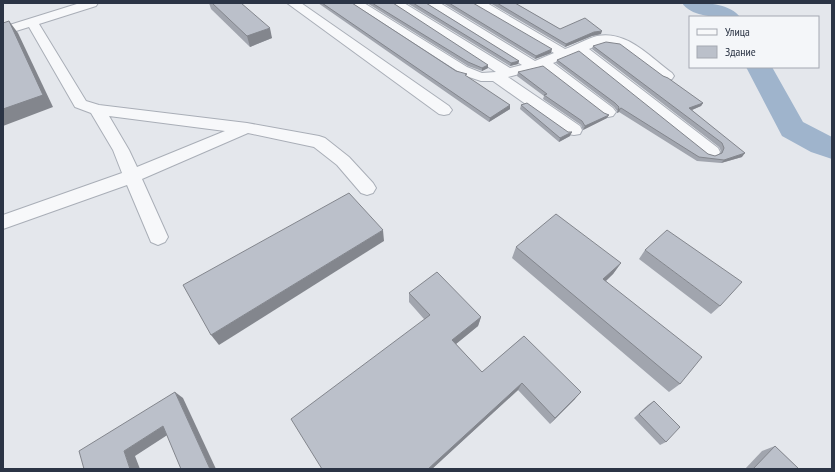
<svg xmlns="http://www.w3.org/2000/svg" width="835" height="472" viewBox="0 0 835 472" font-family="'PT Sans Narrow',sans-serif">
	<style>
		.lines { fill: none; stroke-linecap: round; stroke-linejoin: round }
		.river { fill: #9fb4cc; fill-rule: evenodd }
		.minor-casing { stroke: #a9aeb7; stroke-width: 2 }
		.minor { fill: #f7f8fa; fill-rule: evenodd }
		.wall { fill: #a1a5ae }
		.shaded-wall { fill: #83868d }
		.building { fill: #bbc0ca; stroke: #83868d }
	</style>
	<rect width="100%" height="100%" fill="#e4e7ec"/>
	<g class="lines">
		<g class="river">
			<path d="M682 3C699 3 728 1 740 17 722 17 693 19 682 3Z"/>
			<path d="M746 67H772L803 122 832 137V159L811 152 782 136Z"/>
		</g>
		<g class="minor-casing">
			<g id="minor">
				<path d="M80 3H98L96 6 39 24 86 101 99 105 247 123 319 136 325 138 349 157 373 183 376 188 373 193 367 195 361 193 337 165 314 147 248 133 142 179 168 237 165 242 158 245 151 242 127 185 3 229V215L122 173 113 150 91 113 75 107 29 27 3 35V27ZM109 116 225 131 137 167 129 150Z"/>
				<path d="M287 3H301L449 106 452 110 449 114 444 115 439 114Z"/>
				<path d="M350 3H364L467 67 482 73 496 72 390 3H404L510 68 522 65 427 6 425 3H440L535 61 554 53 474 6 472 3H487L565 49C576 45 586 39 597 36 627 30 650 57 672 73L674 76 672 79 667 80 662 79 619 46C608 42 600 44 589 49L718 148 720 152 718 156 712 158 706 156 578 53 553 63 613 108 616 112 613 116 608 117 603 116 542 68 508 77 580 126 582 130 580 134 574 135 568 134 493 81H481L457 73Z"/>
			</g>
		</g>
		<use href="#minor" class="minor"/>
	</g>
	<g class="wall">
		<path d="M209 3H241L272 38 250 47 211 9Z"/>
		<path d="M318 3H352L510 105V109L489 122Z"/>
		<path d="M367 3H393L488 68 482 71 468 66Z"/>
		<path d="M407 3H426L519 61 518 64 510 66Z"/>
		<path d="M443 3H473L551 53 535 59Z"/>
		<path d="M490 3H515L560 29 601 34 592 36 565 47Z"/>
		<path d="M593 46 663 76 703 103 701 106 692 110 742 157 721 163 697 161 619 112 617 113V111L614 107 556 63 557 60 708 154 715 156 720 154 721 151 719 147 592 49Z"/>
		<path d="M518 72 607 118 583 130 581 125 543 99 544 96 517 76Z"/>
		<path d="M521 105 570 136 559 142 520 109Z"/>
		<path d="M516 247 621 263 613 274 606 281 680 384 669 392 512 258Z"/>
		<path d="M645 250 720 306 711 314 639 259Z"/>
		<path d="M409 293 481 317 478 326 456 344 482 372 524 336 575 399 550 424 518 390 432 469 424 319 409 302Z"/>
		<path d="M654 401 666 442 660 445 634 418 648 405Z"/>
		<path d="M775 446 799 469H745L762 451Z"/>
	</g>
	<g class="shaded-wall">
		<path d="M9 21 18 33 53 107 3 126V109Z"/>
		<path d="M270 28 272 38 250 47 247 36Z"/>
		<path d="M602 31 601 34 592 36 565 47 566 44 594 32Z"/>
		<path d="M552 49 551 53 535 59 536 56Z"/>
		<path d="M519 61 518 64 510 66 511 63Z"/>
		<path d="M488 65V68L482 71V68Z"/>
		<path d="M703 103 701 106 687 112 689 108Z"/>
		<path d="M510 105V109L489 122 490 118Z"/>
		<path d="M621 108 619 112 617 113 618 110Z"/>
		<path d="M609 115 607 118 583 130 585 126Z"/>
		<path d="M572 132 570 136 559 142 560 138Z"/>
		<path d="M745 153 742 157 721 163 724 160Z"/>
		<path d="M383 230 384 241 219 345 211 335Z"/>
		<path d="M621 263 613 274 596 290 603 279Z"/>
		<path d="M481 317 478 326 451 348 452 340Z"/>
		<path d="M522 383 518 390 432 469H428Z"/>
		<path d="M175 392 183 398 216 469H210Z"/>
		<path d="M581 392 575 399 550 424 555 418Z"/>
		<path d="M163 426 172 432 135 456 140 469H130L124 451Z"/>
	</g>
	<g class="building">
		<path d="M212 3H241L270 28 247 36Z"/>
		<path d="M322 3H352L456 71 467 74 465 75 510 105 490 118Z"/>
		<path d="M372 3H393L488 65 482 68 468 62Z"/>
		<path d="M413 3H426L519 61 511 63Z"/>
		<path d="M449 3H473L552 49 536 56Z"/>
		<path d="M497 3H515L560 29 585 18 602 31 594 32 566 44Z"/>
		<path d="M9 21 43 95 3 109V23Z"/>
		<path d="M606 42 620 44 663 76 668 78 703 103 689 108 745 153 724 160 699 157 621 108 618 110 619 107 615 103 557 60 579 51 708 154 715 156 722 153 724 148 722 143 593 46Z"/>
		<path d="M543 66 604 113 609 115 585 126 582 121 544 95 547 94 518 72Z"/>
		<path d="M527 103 568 132H572L560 138 521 105Z"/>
		<path d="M349 193 383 230 211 335 183 285Z"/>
		<path d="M556 214 621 263 603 279 702 357 680 384 516 247Z"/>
		<path d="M667 230 742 282 720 306 645 250Z"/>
		<path d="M437 272 481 317 452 340 482 372 524 336 581 392 555 418 522 383 428 469H322L291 419 430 315 409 293Z"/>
		<path d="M175 392 210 469H181L163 426 124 451 130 469H84L79 451Z"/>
		<path d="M654 401 680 427 666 442 639 414Z"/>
		<path d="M775 446 799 469H753Z"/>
	</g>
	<rect width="835" height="472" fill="none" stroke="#2b3445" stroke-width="8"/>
	<rect x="689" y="16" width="130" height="52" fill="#f4f6f9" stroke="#a4a8b1"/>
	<rect x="697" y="29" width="20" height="6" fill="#f7f8fa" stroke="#a4a8b1"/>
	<text x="725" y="36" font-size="12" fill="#2b3445">Улица</text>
	<rect x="697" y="46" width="20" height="12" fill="#bbc0ca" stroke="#a4a8b1"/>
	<text x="725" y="56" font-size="12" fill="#2b3445">Здание</text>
</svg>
